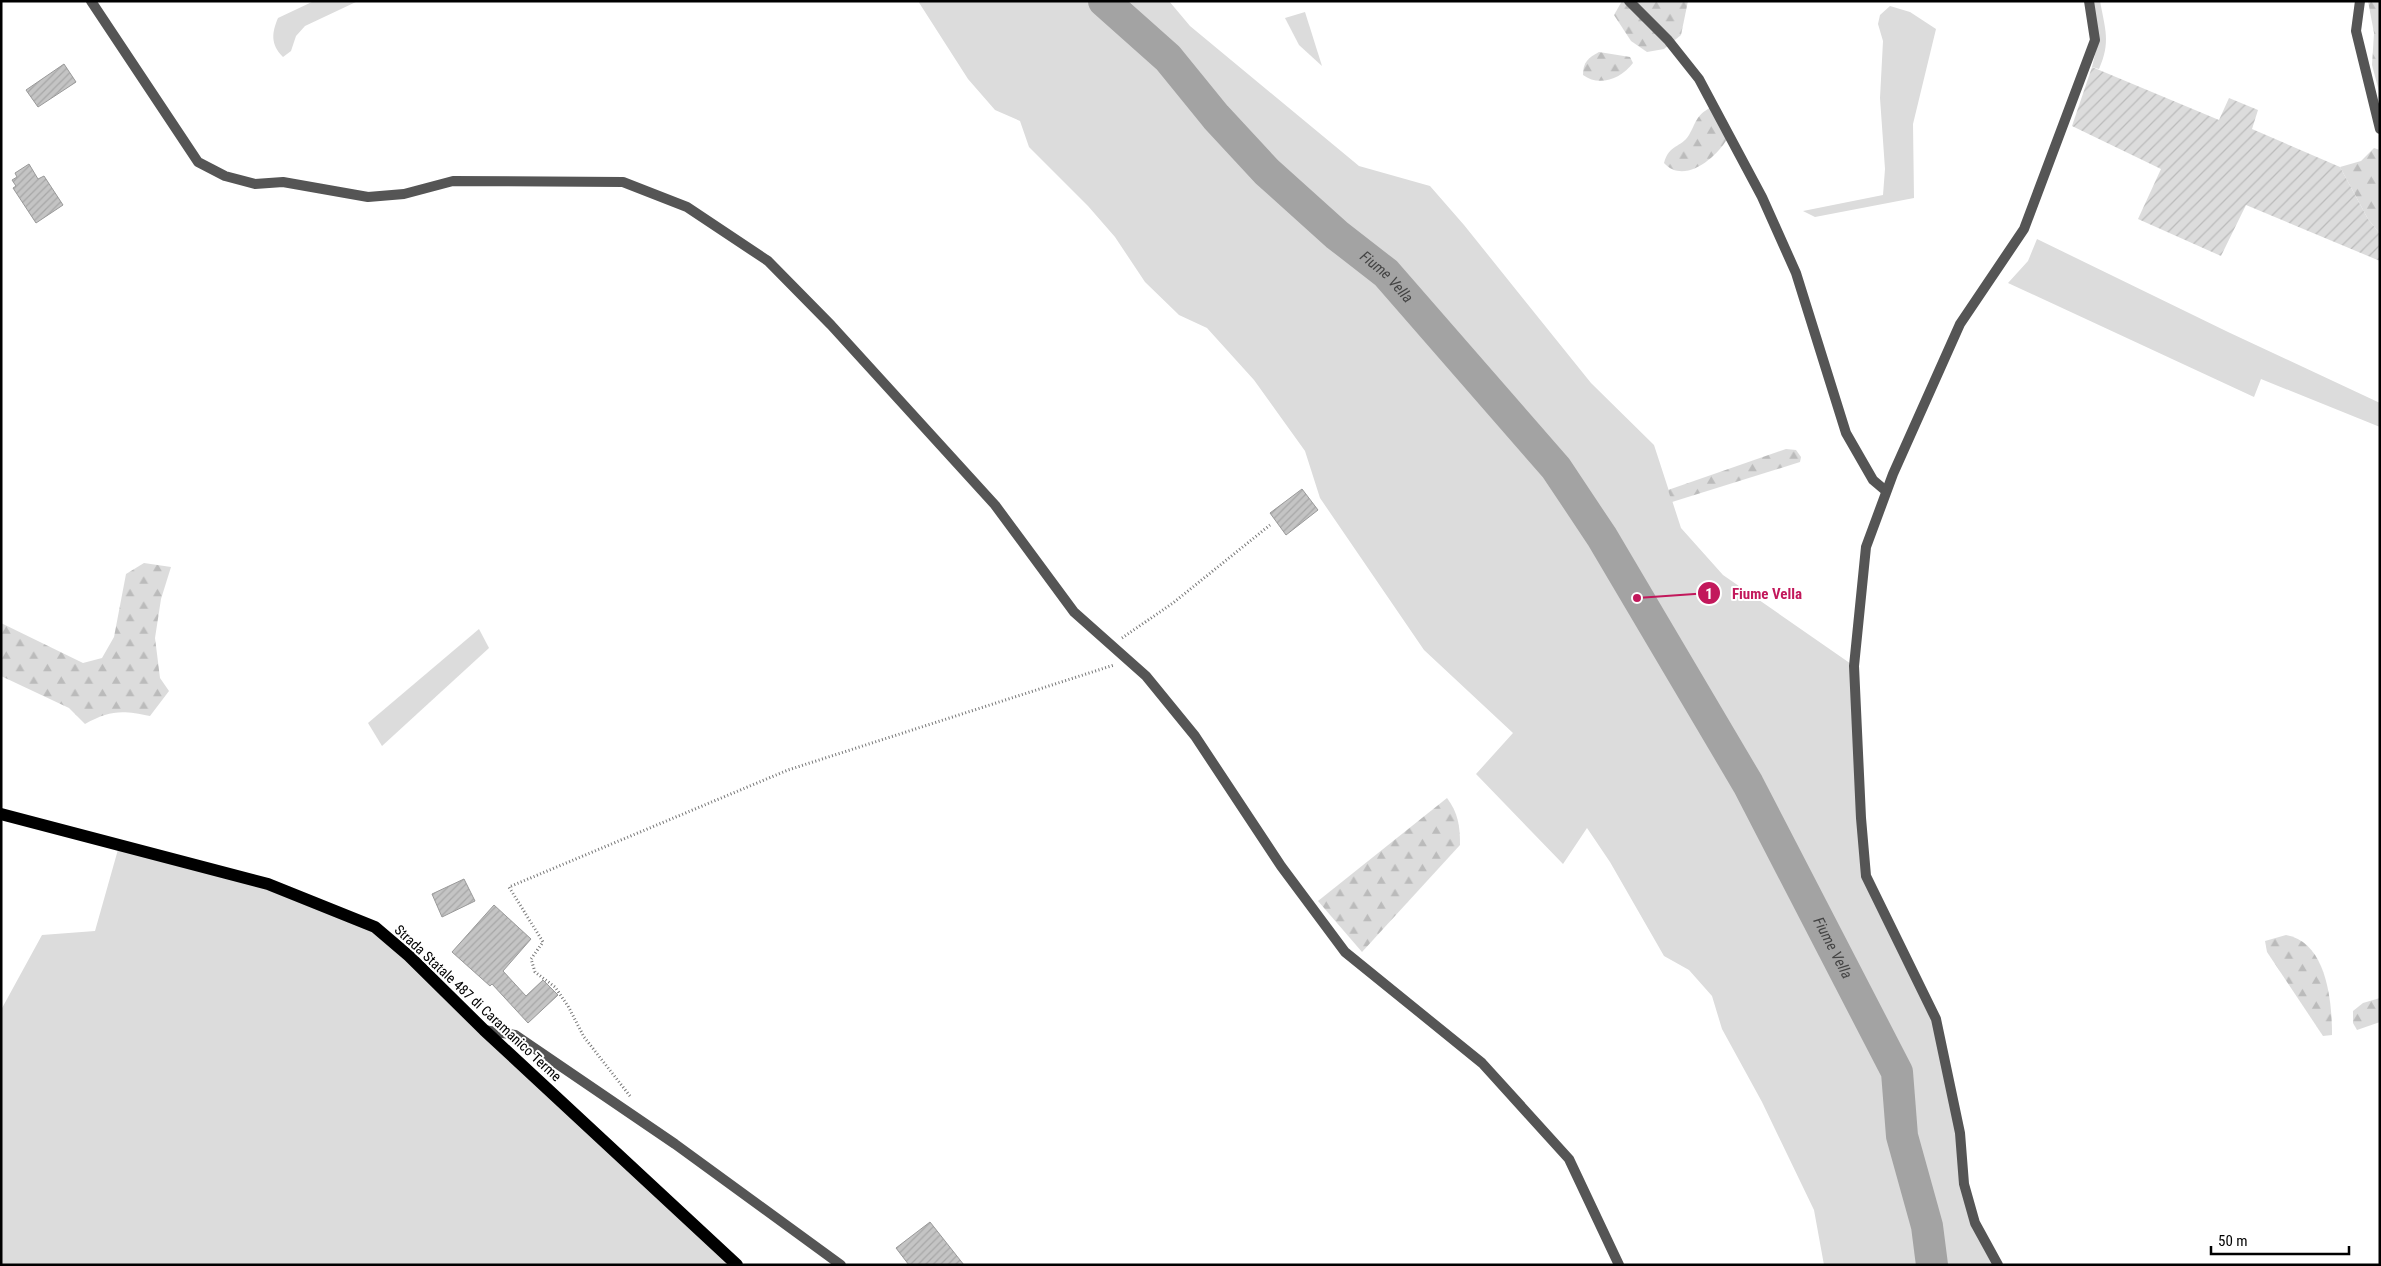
<svg xmlns="http://www.w3.org/2000/svg" width="2381" height="1266" viewBox="0 0 2381 1266" font-family="'Roboto Condensed',sans-serif">
	<style>
		.grass { fill: #dcdcdc }
		.forest { fill: url(#forest-firs) }
		.garden { fill: url(#garden-furrows) }
		.lines { fill: none; stroke-linecap: round; stroke-linejoin: round }
		.river { stroke: #a3a3a3; stroke-width: 32 }
		.building { fill: url(#building-hatch); stroke: #999 }
		.path { stroke: #777; stroke-width: 3; stroke-dasharray: 1 2.5; stroke-linecap: butt }
		.service { stroke: #555; stroke-width: 10 }
		.minor { stroke: #555; stroke-width: 10 }
		.primary { stroke: #000; stroke-width: 12 }
		.labels { text-anchor: middle; dominant-baseline: central; stroke-width: 4; stroke-linejoin: round; paint-order: stroke }
		.street-label { font-size: 14px; fill: #000; stroke: #fff }
		.water-label { font-size: 15px; font-style: italic; fill: #444; stroke: #fff }
		.leader { fill: none; stroke: #c2185b; stroke-width: 2 }
		.callout-dot { fill: #c2185b; stroke: #fff; stroke-width: 2 }
		.mark-label { font-size: 15px; text-anchor: middle; font-weight: bold; fill: #fff }
		.callout-label { font-size: 15px; text-anchor: middle; font-weight: bold; fill: #c2185b; stroke: #fff; stroke-width: 4; stroke-linejoin: round; paint-order: stroke }
	</style>
	<defs>
		<pattern id="forest-firs" width="22" height="20" patternUnits="userSpaceOnUse" patternTransform="scale(1.25)"><rect width="22" height="20" fill="#dcdcdc"/><path d="M5 1l3.5 6h-7zM16 11l3.5 6h-7z" fill="#bbb"/></pattern>
		<pattern id="garden-furrows" width="10" height="10" patternUnits="userSpaceOnUse" patternTransform="scale(1.25)"><rect width="10" height="10" fill="#dcdcdc"/><path d="M-1 1l2-2M0 10L10 0M9 11l2-2" fill="none" stroke="#bbb"/></pattern>
		<pattern id="building-hatch" width="6" height="6" patternUnits="userSpaceOnUse" patternTransform="scale(1.25)"><rect width="6" height="6" fill="#c4c4c4"/><path d="M-1 1l2-2M0 6l6-6M5 7l2-2" fill="none" stroke="#a7a7a7"/></pattern>
	</defs>
	<rect width="100%" height="100%" fill="#fff"/>
	<g class="grass">
		<path d="M314 1H358L305 26 296 36 291 51 283 57C270 44 272 32 278 18Z"/>
		<path d="M918 1H1169L1190 26 1359 166 1430 186 1464 225 1591 383 1654 445 1681 528 1723 575 1854 666 1866 876 1936 1019 1975 1223 1998 1265H1824L1814 1210 1762 1102 1722 1029 1712 996 1689 970 1664 956 1610 862 1587 828 1563 864 1476 774 1513 733 1424 650 1320 498 1305 451 1254 380 1207 328 1179 315 1145 282 1115 237 1088 206 1029 147 1020 121 995 110 968 79Z"/>
		<path d="M2093 1H2100C2105 29 2111 42 2099 69L2092 67 2099 38Z"/>
		<path d="M1890 6 1910 12 1936 29 1913 124 1914 198 1815 217 1803 211 1883 195 1885 169 1880 98 1883 41 1878 24 1880 15Z"/>
		<path d="M1305 12 1322 66 1299 45 1285 18Z"/>
		<path d="M2037 239 2228 332 2380 403V427L2261 379 2254 397 2008 283 2028 261Z"/>
		<path d="M479 629 489 648 382 746 368 723Z"/>
		<path d="M119 846 268 885 375 927 737 1265H1V1010L42 935 95 931Z"/>
	</g>
	<g class="forest">
		<path d="M1622 1H1688L1681 35 1664 49 1647 52 1631 41 1614 15Z"/>
		<path d="M2368 1H2380V95L2372 65 2374 33Z"/>
		<path d="M1599 52 1630 57 1633 63C1621 79 1599 87 1583 75 1583 62 1588 58 1599 52Z"/>
		<path d="M1710 108 1727 139C1716 158 1684 185 1664 163 1669 144 1681 148 1689 135 1696 123 1696 115 1710 108Z"/>
		<path d="M2374 148 2380 150V234L2368 219 2340 167 2361 161Z"/>
		<path d="M1786 449 1796 450 1801 457 1800 462 1672 502 1668 490Z"/>
		<path d="M144 563 171 567 161 599 155 638 160 678 169 691 150 716C122 710 110 710 85 724L69 708 1 676V623L83 663 102 658 114 637 126 574Z"/>
		<path d="M1447 798C1458 813 1460 825 1460 845L1362 952 1318 901Z"/>
		<path d="M2286 935C2327 942 2332 1002 2332 1035L2323 1036 2267 952 2265 941Z"/>
		<path d="M2380 998V1022L2357 1030 2353 1023V1011L2363 1003Z"/>
	</g>
	<path class="garden" d="M2092 67 2219 120 2229 98 2258 110 2252 129 2340 167 2368 219 2380 234V261L2246 205 2221 256 2138 219 2161 169 2072 126Z"/>
	<g class="lines">
		<path class="river" id="s1" d="M1104 1 1168 58 1216 117 1267 172 1337 235 1386 273 1556 468 1602 537 1748 784 1897 1072 1902 1136 1927 1226 1932 1265"/>
	</g>
	<g class="building">
		<path d="M64 64 76 82 38 107 26 90Z"/>
		<path d="M29 164 38 179 44 176 63 205 36 223 13 188 16 186 12 180 17 177 15 173Z"/>
		<path d="M1302 489 1318 510 1286 535 1270 513Z"/>
		<path d="M464 879 475 901 442 917 432 894Z"/>
		<path d="M494 905 531 939 503 971 526 996 543 980 558 995 528 1023 492 984 490 986 452 952Z"/>
		<path d="M930 1222 964 1265H909L896 1248Z"/>
	</g>
	<g class="lines">
		<g class="path">
			<path d="M1122 638 1173 603 1270 525"/>
			<path d="M630 1096 584 1037 568 1006 555 987 535 972 531 959 543 942 509 887 788 770 1114 665"/>
		</g>
		<g class="service">
			<path d="M2360 1 2356 31 2380 129"/>
			<path d="M484 1030 515 1035 675 1144 841 1265"/>
		</g>
		<g class="minor">
			<path d="M91 1 198 162 225 176 255 184 283 182 368 197 404 194 453 181 623 182 687 207 768 261 831 325 995 505 1074 612 1146 676 1195 736 1281 866 1345 952 1482 1063 1569 1159 1619 1265"/>
			<path d="M1629 1 1668 40 1699 79 1762 197 1796 273 1846 433 1873 480 1886 491"/>
			<path d="M1998 1265 1975 1223 1964 1184 1960 1133 1936 1019 1866 876 1861 818 1854 666 1866 547 1893 474 1960 324 2024 229 2095 40 2089 1"/>
		</g>
		<path class="primary" d="M1 814 268 884 375 927 409 956 484 1030 737 1265"/>
	</g>
	<g class="labels">
		<g class="street-label">
			<text transform="translate(478 1003) rotate(43)">Strada Statale 487 di Caramanico Terme</text>
		</g>
		<g class="water-label">
			<text stroke="none"><textPath href="#s1" startOffset="396">Fiume Vella</textPath></text>
			<text stroke="none"><textPath href="#s1" startOffset="1206">Fiume Vella</textPath></text>
		</g>
	</g>
	<path class="leader" d="M1637 598L1709 593"/>
	<g class="callout-dot">
		<circle cx="1637" cy="598" r="5"/>
		<circle cx="1709" cy="593" r="12"/>
	</g>
	<g class="mark-label">
		<text x="1709" y="599">1</text>
	</g>
	<g class="callout-label">
		<text x="1767" y="599">Fiume Vella</text>
	</g>
	<rect width="2381" height="1266" fill="none" stroke="#000000" stroke-width="5"/>
	<path d="M2211 1246v8h138v-8" fill="none" stroke="#000000" stroke-width="2.5"/>
	<text x="2218" y="1246" font-size="15" fill="#000000" stroke="#ffffff" stroke-width="4" paint-order="stroke">50 m</text>
</svg>
